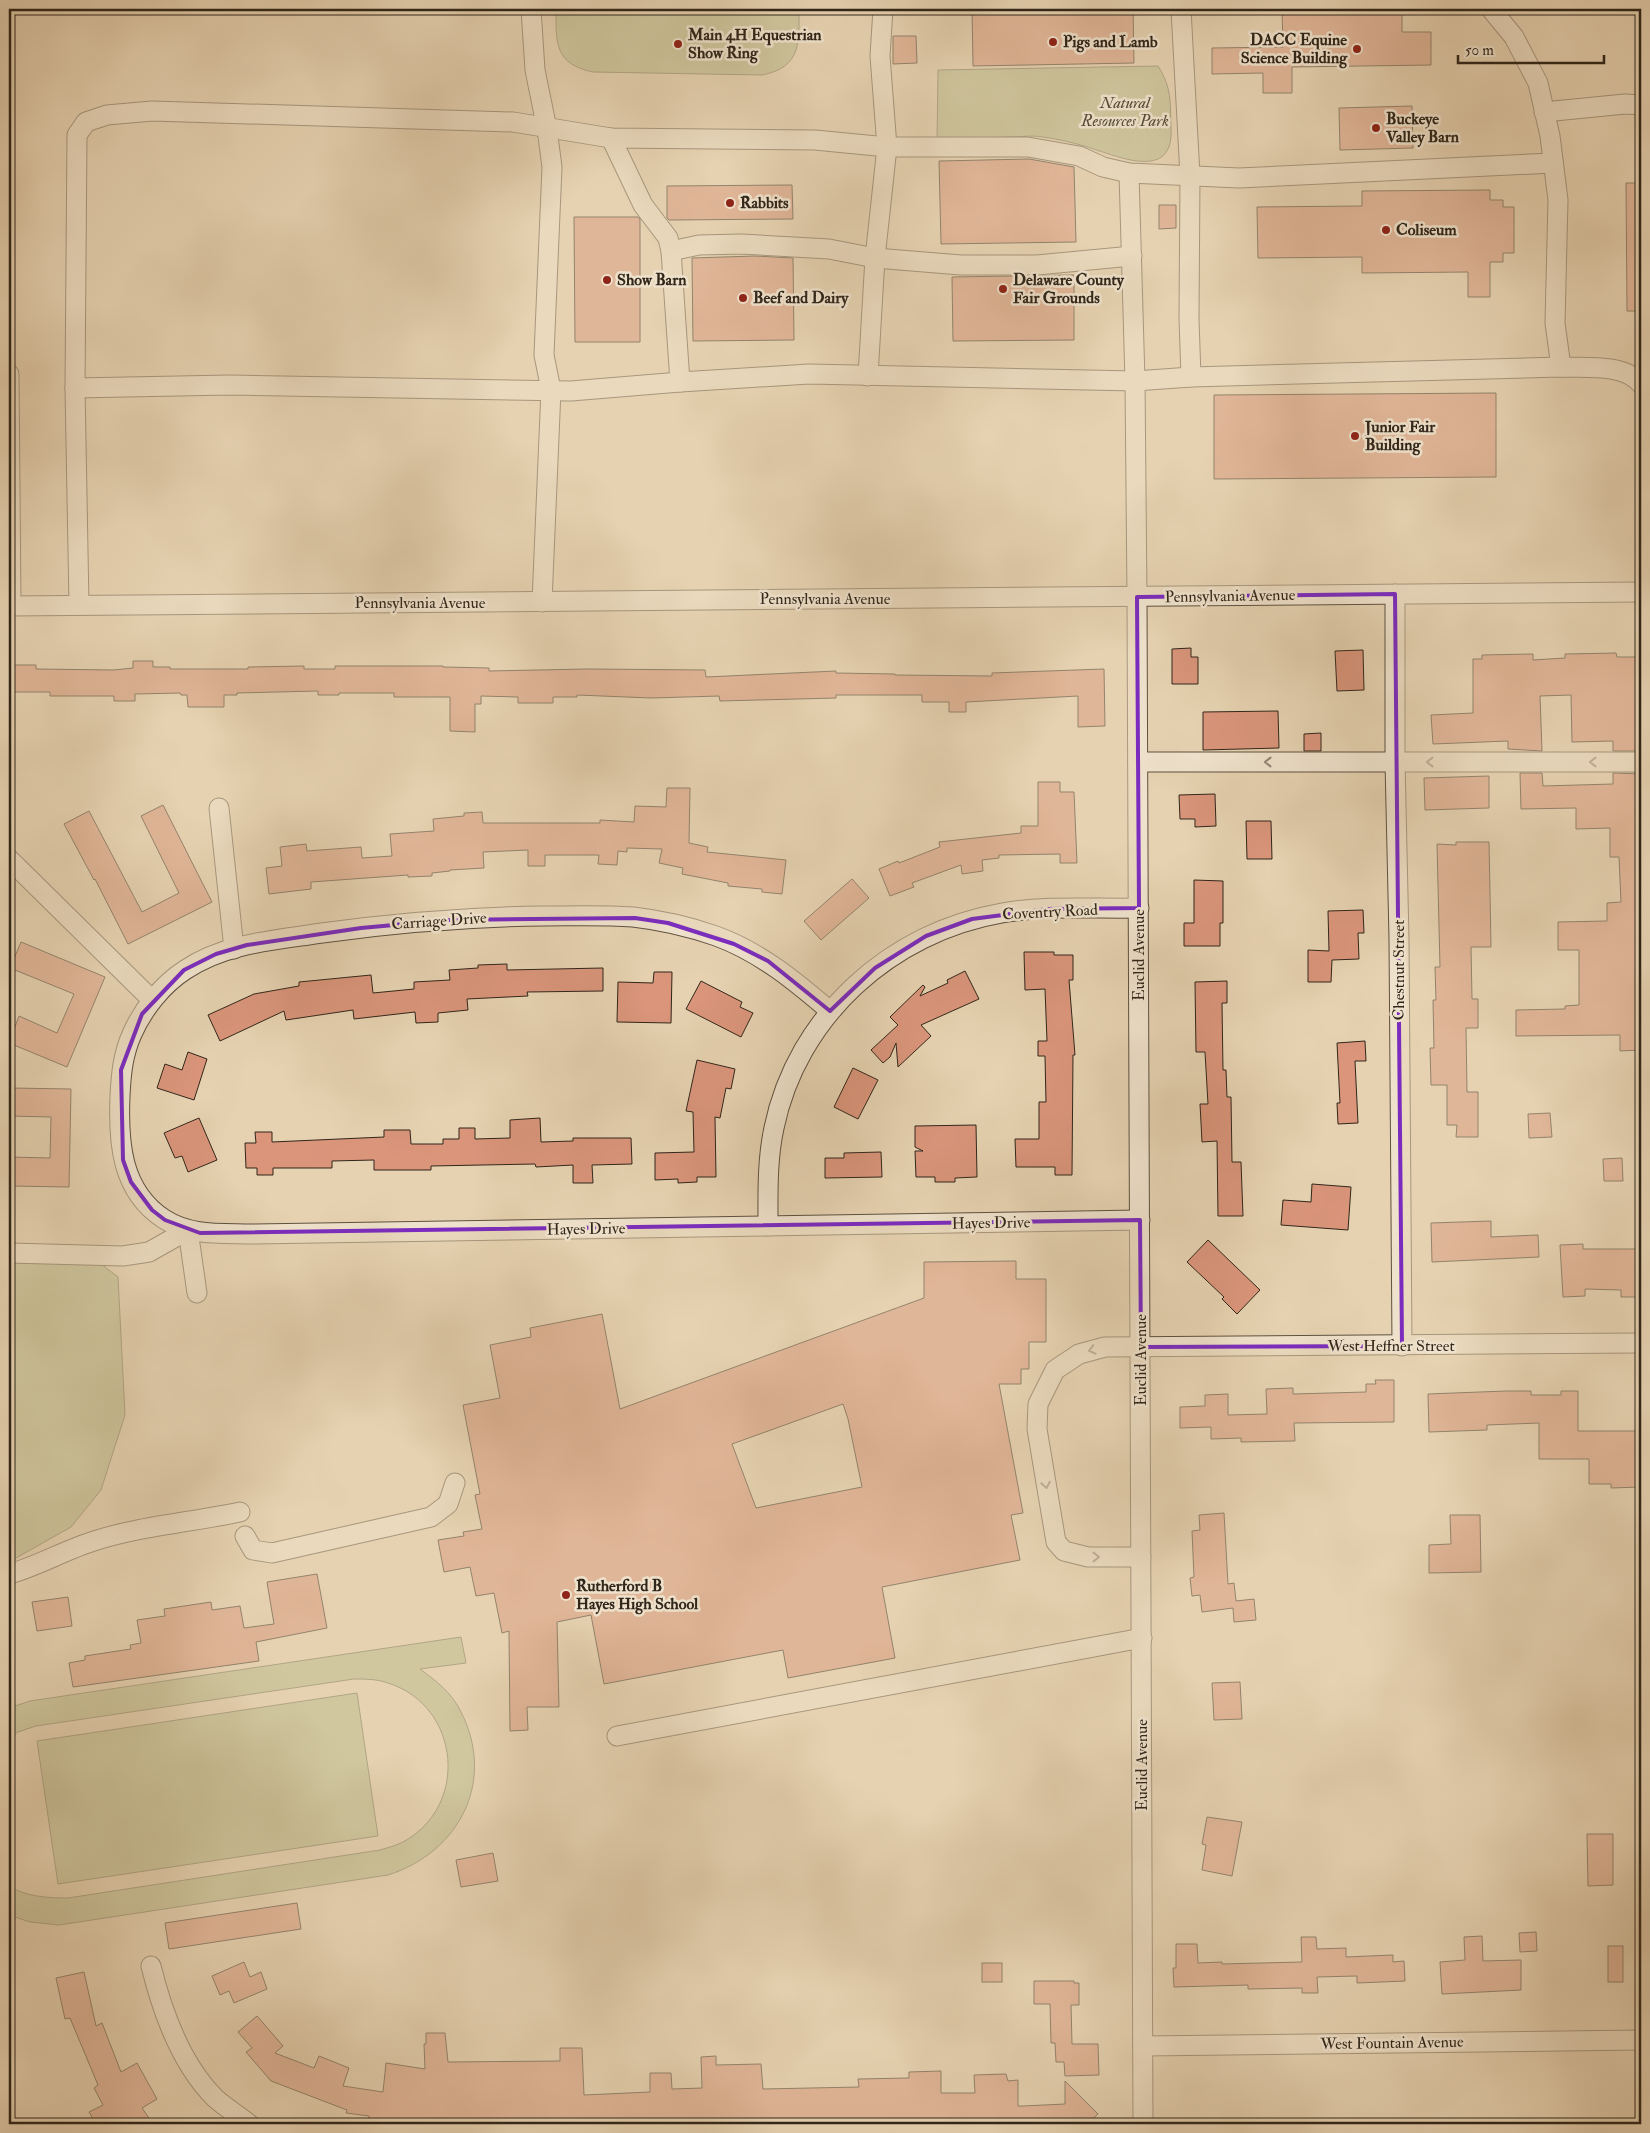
<svg xmlns="http://www.w3.org/2000/svg" width="1650" height="2133" viewBox="0 0 1650 2133" font-family="'IM FELL Double Pica',serif">
	<style>
		.green { fill: #b6bb8a; stroke: #737052 }
		.building { fill: #da957b; stroke: #30261a; fill-rule: evenodd }
		.lines { fill: none; stroke-linecap: round; stroke-linejoin: round }
		.minor-casing { stroke: #5e5140; stroke-width: 21 }
		.minor { stroke: #efe2cc; stroke-width: 19 }
		.oneway { stroke: #908473 }
		.marked { fill: none; stroke: #7b2cbf; stroke-width: 4; stroke-linejoin: round }
		.poi-dot { fill: #8f2418; stroke: #efe2cc; stroke-width: 2 }
		.labels { text-anchor: middle; dominant-baseline: central; stroke-width: 5; stroke-linejoin: round; paint-order: stroke }
		.poi-label { font-size: 16px; font-weight: bold; fill: #30261a; stroke: #efe2cc; text-anchor: start }
		.park-label { font-size: 16px; font-style: italic; fill: #524b36; stroke: #efe2cc }
		.street-label { font-size: 16px; fill: #30261a; stroke: #efe2cc }
	</style>
	<rect width="100%" height="100%" fill="#e6d2b1"/>
	<filter id="stains"><feTurbulence type="fractalNoise" baseFrequency=".004" numOctaves="4"/><feColorMatrix values="0 0 0 0 .2 0 0 0 0 .09 0 0 0 0 .02 0 0 0 .5 -.17"/></filter>
	<radialGradient id="worn" r=".72"><stop offset=".6" stop-color="#630" stop-opacity="0"/><stop offset="1" stop-color="#630" stop-opacity=".3"/></radialGradient>
	<g class="green">
		<path d="M556 9H799C799 42 802 67 762 75L593 72C554 64 556 42 556 9Z"/>
		<path d="M1158 66C1172 88 1170 102 1171 127 1175 185 1113 154 1084 146 1071 142 1057 139 1043 137 1033 135 1020 137 1009 137 985 138 961 139 937 140L938 70Z"/>
		<path d="M9 1261 101 1264 118 1277 125 1415 101 1490 71 1527 9 1562Z"/>
		<path d="M461 1637 466 1663 420 1669C436 1681 451 1692 460 1710 497 1780 460 1852 388 1875L59 1925 30 1922 9 1915V1886C26 1897 49 1898 68 1898L380 1850C386 1848 395 1846 401 1843 470 1808 461 1706 388 1683 377 1679 365 1679 354 1679L36 1726 18 1732 9 1737V1708L30 1701Z"/>
		<path d="M357 1693 378 1836 58 1884 37 1741Z"/>
	</g>
	<g class="building">
		<path d="M972 9H1133L1134 63 973 66Z"/>
		<path d="M1282 9H1402V32H1431V65L1292 67V93H1263V73L1212 74V48L1283 47Z"/>
		<path d="M893 36H916L917 63 893 64Z"/>
		<path d="M1412 106 1413 148 1340 150 1339 108Z"/>
		<path d="M1029 159 1074 167 1076 242 941 244 939 161Z"/>
		<path d="M1626 183H1641V311H1627Z"/>
		<path d="M792 185 793 219 669 220 667 218V186Z"/>
		<path d="M1490 190V200H1503V207H1514V253H1503V262H1490V297H1468V272L1362 273V257L1258 258 1257 207 1362 206V191Z"/>
		<path d="M1159 205H1176V228L1159 229Z"/>
		<path d="M574 217H638L640 219V342H575Z"/>
		<path d="M755 256 793 258 794 340 693 341 692 258Z"/>
		<path d="M1074 275V340L953 341 952 277Z"/>
		<path d="M1496 393V477L1214 479V395Z"/>
		<path d="M1191 648V657H1198V684H1172V649Z"/>
		<path d="M1363 650 1364 690 1337 691 1335 651Z"/>
		<path d="M1616 653 1617 657H1636L1638 751H1613V741L1572 742 1571 695 1540 696 1542 751 1508 749V741L1433 744 1431 715 1473 713V659H1482V655L1533 654V660L1565 658V654Z"/>
		<path d="M133 661H153V667H170V669H248V667L304 666V669H335V666H443V667L489 668V671L587 669 705 670 706 677 836 671V673L895 674V675L992 676V673L1104 669 1105 726 1078 727V696L966 702V712H949V702H922V695H836V698L720 701 719 696 651 698 577 695V697H553V703H518V697L481 696V704H475V732L450 731V697H394V693H339V695H318V691L237 693V695H224V707H188L187 695H181L180 693 135 694V701H114V696H50V692H9V665H36V669L114 670 133 668Z"/>
		<path d="M1278 711 1279 748 1203 750V712Z"/>
		<path d="M1321 733V751H1304V734Z"/>
		<path d="M1520 773H1542L1543 786 1613 784V773L1641 774 1639 811H1636V841H1641V1050L1620 1051V1035L1516 1036V1010L1565 1009V1006L1579 1005V950H1558V922L1607 921V903L1621 902 1619 857H1610V828L1576 829V808L1521 809Z"/>
		<path d="M1489 776V808L1425 810 1424 778Z"/>
		<path d="M1038 782H1060V792H1074L1077 863H1060V854L999 855V858L982 860 983 871 962 874 961 865 912 883 914 887 890 896 879 869 898 861 899 863 940 847 939 842 1021 833V826H1038Z"/>
		<path d="M667 788H690L689 843 708 847 707 852 786 860 782 894 762 892V889L728 886V883L682 874 683 868 659 863 662 849 627 848V852L618 851 617 865 598 864 599 855H545V866H528V850L483 852 484 868 450 870V871L432 873V876L408 877V875L311 882V889L269 894 266 868 282 866 280 847 306 844 307 851 361 847 362 858 392 856 390 834 434 831 433 819 464 816V813L482 812 483 823H600V820L634 822 635 806 666 807Z"/>
		<path d="M1215 794 1216 826 1195 827V819H1180L1179 795Z"/>
		<path d="M163 805 212 902 128 944 95 879 94 880 64 824 89 811 142 912 179 893 141 816Z"/>
		<path d="M1246 821H1271L1272 859H1247Z"/>
		<path d="M1456 842H1489L1491 947H1471L1472 999H1478V1028H1466L1467 1092H1478V1137H1456L1457 1125H1447V1085H1431L1430 1048H1434L1433 1000H1436L1435 967H1440L1437 844 1456 845Z"/>
		<path d="M852 879 869 898 821 940 804 921Z"/>
		<path d="M1194 880 1223 881V923H1220V946H1184V923H1194Z"/>
		<path d="M1363 910 1364 933H1358L1359 959 1332 960 1331 982H1308V950L1329 951 1328 911Z"/>
		<path d="M21 942 105 977 67 1067 9 1043 19 1016 57 1033 74 994 10 968Z"/>
		<path d="M1024 952H1054V955H1073V980H1069L1075 1055H1073L1072 1175H1055V1167H1016L1015 1139H1039V1102H1046L1045 1056H1038V1041H1047L1045 989 1025 990Z"/>
		<path d="M507 964V970L603 968V991L527 992 528 996 467 999 468 1010 438 1013V1022L416 1023 415 1012 354 1019 353 1010 286 1020 284 1011 220 1041 208 1015 254 994 299 986V982L371 975 373 993 414 989V982L450 980 449 970 478 968V965Z"/>
		<path d="M965 971 979 999 921 1025 931 1036 898 1067 896 1043 890 1057 883 1063 871 1050 898 1025 890 1017 923 985 925 987 920 996 948 983 947 980Z"/>
		<path d="M654 972H672L671 1023 617 1022 618 982 653 983Z"/>
		<path d="M701 981 742 1002 740 1007 753 1013 741 1037 686 1009Z"/>
		<path d="M1227 981V1003H1222L1223 1070H1226L1227 1097H1231L1232 1162H1241L1243 1216H1218L1217 1141 1202 1142 1200 1104H1208L1205 1052H1196L1195 982Z"/>
		<path d="M1365 1041 1366 1061H1355L1358 1123 1338 1124 1337 1103H1340L1337 1043Z"/>
		<path d="M188 1052 207 1059 194 1100 157 1088 165 1064 182 1070Z"/>
		<path d="M697 1060 735 1069 731 1089 726 1088 720 1118 715 1117 716 1177H697V1182L678 1183V1179L655 1180V1153L694 1152 693 1112 686 1111Z"/>
		<path d="M853 1068 878 1080 858 1119 834 1107Z"/>
		<path d="M10 1088 71 1089 69 1187 9 1186V1157L50 1158 51 1117 10 1116Z"/>
		<path d="M1550 1113 1552 1137 1529 1138 1528 1114Z"/>
		<path d="M199 1118 217 1160 188 1172 182 1156 175 1158 164 1133Z"/>
		<path d="M540 1118 541 1142 573 1141V1138H631L632 1164 592 1165 593 1183H573V1165L536 1167 535 1164 431 1166V1170H374V1160L332 1161V1168H273V1175H257V1168H246L245 1143H256L255 1132H272V1142L384 1137V1130H410L411 1144H443V1139H459V1128H475V1139L510 1138V1120Z"/>
		<path d="M976 1125 977 1177 955 1178V1182H935V1177H916L915 1151H923L915 1147V1126Z"/>
		<path d="M881 1152 882 1177 825 1178V1158H844V1153Z"/>
		<path d="M1622 1158 1623 1181H1604L1603 1159Z"/>
		<path d="M1312 1184 1351 1187 1348 1230 1281 1225 1283 1200 1311 1202Z"/>
		<path d="M1491 1221V1237L1538 1235 1539 1257 1432 1262 1431 1223Z"/>
		<path d="M1208 1240 1260 1290 1237 1314 1222 1299 1224 1297 1187 1262Z"/>
		<path d="M1583 1244V1249H1641L1640 1297H1621V1290L1585 1289V1296L1563 1297 1560 1245Z"/>
		<path d="M1016 1261V1279H1046V1342H1029V1369H1021V1384H999L1023 1513 1011 1515 1020 1560 882 1587 895 1658 788 1678 783 1650 604 1684 591 1615 557 1622 559 1707H527L528 1730 510 1731 509 1631 502 1633 494 1593 476 1596 470 1567 444 1572 438 1540 464 1536 463 1532 482 1529 475 1495 480 1494 463 1405 500 1398 490 1345 531 1337 530 1328 602 1314 620 1409 924 1298V1262ZM843 1404 848 1419 862 1487 756 1508 732 1444Z"/>
		<path d="M1375 1380H1394V1422L1294 1423 1295 1441 1241 1442V1438L1211 1439V1427L1180 1428V1407L1205 1406V1395L1228 1394V1415L1267 1414 1266 1389 1293 1388V1394L1366 1392V1384H1376Z"/>
		<path d="M1506 1391H1531V1395H1561V1391H1578V1431H1640V1487L1611 1488V1484H1589V1459H1539V1423L1487 1425V1430L1429 1432 1428 1394Z"/>
		<path d="M1224 1513 1228 1584 1234 1583 1236 1601 1254 1599 1256 1620 1234 1622 1233 1608 1202 1612 1200 1595 1192 1596 1190 1578 1194 1577 1192 1531 1200 1530 1199 1515Z"/>
		<path d="M1450 1515H1480L1481 1572 1429 1573V1545L1451 1544Z"/>
		<path d="M317 1574 327 1628 256 1642 259 1661 73 1687 69 1663 85 1660V1656L131 1649 130 1645 141 1643 137 1620 165 1616 164 1609 211 1602 212 1610 240 1606 244 1628 274 1624 267 1582Z"/>
		<path d="M68 1597 72 1626 37 1631 32 1602Z"/>
		<path d="M1240 1682 1242 1719 1214 1720 1212 1683Z"/>
		<path d="M1207 1817 1242 1822 1232 1876 1202 1870 1206 1845 1202 1844Z"/>
		<path d="M1587 1834H1613V1885L1588 1886Z"/>
		<path d="M493 1853 498 1881 461 1887 456 1860Z"/>
		<path d="M297 1903 301 1929 169 1949 165 1923Z"/>
		<path d="M1536 1932 1537 1951 1520 1952 1519 1933Z"/>
		<path d="M1482 1936 1483 1961 1521 1960V1990L1442 1994 1440 1962 1465 1960 1464 1937Z"/>
		<path d="M1301 1937H1316L1317 1949 1346 1948V1957L1393 1955V1962L1404 1961 1405 1981 1357 1983V1976L1317 1977 1318 1993H1302V1988L1248 1989V1985L1174 1987 1173 1968H1176V1944H1197L1198 1963 1222 1962V1964L1302 1962Z"/>
		<rect x="1608" y="1946" width="15" height="36"/>
		<path d="M244 1962 250 1977 261 1972 267 1989 234 2003 229 1991 220 1995 212 1976Z"/>
		<rect x="982" y="1963" width="20" height="19"/>
		<path d="M84 1972 96 2026 102 2023 121 2072 137 2063 157 2099 142 2108 153 2124H96L89 2112 103 2105 94 2088 98 2085 70 2018 65 2019 56 1978Z"/>
		<path d="M1034 1981H1074V1983H1079V2005H1071L1072 2044H1098L1099 2075 1065 2076 1064 2062H1056L1055 2043H1051L1050 2004H1034Z"/>
		<path d="M257 2016 283 2046 275 2053 314 2068 319 2056 349 2068 343 2086 383 2092 386 2063 425 2069 424 2044H426V2033H445L448 2062 560 2061V2048H582L584 2095 650 2092V2073H671L672 2089 702 2088 701 2057 716 2056V2065L761 2064 763 2089 859 2087 858 2079 909 2078V2072L941 2071V2093H975L974 2075 1006 2074 1008 2081 1018 2080V2106H1023L1065 2104V2081L1098 2114 1087 2124H1064L1062 2122 1024 2124H768V2122L710 2124H385L368 2122 369 2116 346 2113 347 2110 271 2081 246 2052 252 2048 238 2032Z"/>
	</g>
	<g class="lines">
		<g class="minor-casing">
			<g id="minor">
				<path d="M531 9 535 70 547 129 552 167 544 355 551 390 542 602"/>
				<path d="M1181 9 1190 176 1189 319 1191 377"/>
				<path d="M1491 9 1514 37 1538 83 1550 136 1558 200 1555 323 1561 367"/>
				<path d="M1544 112 1625 104 1641 105"/>
				<path d="M611 138 643 205 668 238 671 251 680 382"/>
				<path d="M1129 173 1135 381 1137 597 1143 2124"/>
				<path d="M671 251 699 245 742 244 829 249 875 258 961 265H1037L1132 256"/>
				<path d="M9 374 11 606"/>
				<path d="M868 376 875 258 887 147 880 56 883 9"/>
				<path d="M75 388 230 385 571 391 680 382 809 374 1135 381 1191 377 1561 367C1585 368 1624 363 1641 384"/>
				<path d="M1395 594V762L1399 939 1402 1346"/>
				<path d="M79 605 75 388 77 135 86 122 107 115 152 111 513 122 611 138 815 140 887 147H1028L1079 156 1103 167 1129 173 1239 178 1553 163"/>
				<path d="M9 606 1641 592"/>
				<path d="M1138 762H1641"/>
				<path d="M219 808 234 949"/>
				<path d="M9 859 152 1000"/>
				<path d="M830 1011C795 981 760 952 716 936 690 927 660 920 633 917 603 915 573 916 543 916 469 917 395 923 322 933 276 940 225 943 185 970 162 985 143 1009 132 1034 123 1054 121 1074 120 1096 118 1142 121 1191 164 1219 190 1236 221 1233 251 1234L1140 1220"/>
				<path d="M768 1226C768 1193 767 1160 774 1128 797 1016 891 932 1002 913 1047 905 1094 909 1139 908"/>
				<path d="M9 1253 123 1256 149 1252 188 1230 197 1293"/>
				<path d="M245 1536 253 1550 272 1553 431 1517 448 1504 455 1483"/>
				<path d="M1141 1557H1088L1064 1551 1056 1542 1037 1429 1038 1404 1055 1370 1079 1354 1105 1347 1641 1343"/>
				<path d="M9 1574C38 1566 65 1550 94 1541 140 1526 193 1522 240 1512"/>
				<path d="M617 1736 1142 1638"/>
				<path d="M151 1966C162 2011 181 2064 215 2098 225 2107 238 2115 249 2124"/>
				<path d="M1143 2046 1641 2040"/>
			</g>
		</g>
		<use href="#minor" class="minor"/>
	</g>
	<defs><path id="oneway-chevron" d="M-2-3.5L2.5 0L-2 3.5" fill="none" stroke-width="1.6" stroke-linecap="round" stroke-linejoin="round" transform="scale(1.25)"/></defs>
	<g class="oneway">
		<use href="#oneway-chevron" transform="translate(1268 762) rotate(180)"/>
		<use href="#oneway-chevron" transform="translate(1430 762) rotate(180)"/>
		<use href="#oneway-chevron" transform="translate(1593 762) rotate(180)"/>
		<use href="#oneway-chevron" transform="translate(1092 1350) rotate(166)"/>
		<use href="#oneway-chevron" transform="translate(1046 1485) rotate(80)"/>
		<use href="#oneway-chevron" transform="translate(1096 1557)"/>
	</g>
	<path d="M0 0H1650V2133H0ZM1395 594 1402 1346 1141 1347 1140 1220 200 1233 165 1220 152 1210 131 1182 123 1160 121 1070 142 1014 184 970 216 954 247 945 361 928 449 920 635 918 668 923 734 944 768 961 830 1011 875 968 926 936 972 919 1048 909 1139 908 1137 597Z" fill="#e6d2b1" fill-opacity=".55" fill-rule="evenodd"/>
	<path class="marked" d="M1395 594 1402 1346 1141 1347 1140 1220 200 1233 165 1220 152 1210 131 1182 123 1160 121 1070 142 1014 184 970 216 954 247 945 361 928 449 920 635 918 668 923 734 944 768 961 830 1011 875 968 926 936 972 919 1048 909 1139 908 1137 597Z"/>
	<g class="poi-dot">
		<circle cx="1053" cy="42" r="5"/>
		<circle cx="678" cy="44" r="5"/>
		<circle cx="1357" cy="49" r="5"/>
		<circle cx="1376" cy="128" r="5"/>
		<circle cx="730" cy="203" r="5"/>
		<circle cx="1386" cy="230" r="5"/>
		<circle cx="607" cy="280" r="5"/>
		<circle cx="1003" cy="289" r="5"/>
		<circle cx="743" cy="298" r="5"/>
		<circle cx="1355" cy="436" r="5"/>
		<circle cx="566" cy="1595" r="5"/>
	</g>
	<g class="labels">
		<g class="poi-label">
			<text x="688" y="35">Main 4H Equestrian<tspan x="688" dy="18">Show Ring</tspan></text>
			<text x="1347" y="40" text-anchor="end">DACC Equine<tspan x="1347" dy="18">Science Building</tspan></text>
			<text x="1063" y="42">Pigs and Lamb</text>
			<text x="1386" y="119">Buckeye<tspan x="1386" dy="18">Valley Barn</tspan></text>
			<text x="740" y="203">Rabbits</text>
			<text x="1396" y="230">Coliseum</text>
			<text x="617" y="280">Show Barn</text>
			<text x="1013" y="280">Delaware County<tspan x="1013" dy="18">Fair Grounds</tspan></text>
			<text x="753" y="298">Beef and Dairy</text>
			<text x="1365" y="427">Junior Fair<tspan x="1365" dy="18">Building</tspan></text>
			<text x="576" y="1586">Rutherford B<tspan x="576" dy="18">Hayes High School</tspan></text>
		</g>
		<g class="park-label">
			<text x="1125" y="103">Natural<tspan x="1125" dy="18">Resources Park</tspan></text>
		</g>
		<g class="street-label">
			<text transform="translate(1230 596) rotate(-1)">Pennsylvania Avenue</text>
			<text x="825" y="599">Pennsylvania Avenue</text>
			<text x="420" y="603">Pennsylvania Avenue</text>
			<text transform="translate(1050 912) rotate(-3)">Coventry Road</text>
			<text transform="translate(439 921) rotate(-4)">Carriage Drive</text>
			<text transform="translate(1139 955) rotate(-90)">Euclid Avenue</text>
			<text transform="translate(1399 970) rotate(-90)">Chestnut Street</text>
			<text transform="translate(991 1223) rotate(-1)">Hayes Drive</text>
			<text transform="translate(586 1229) rotate(-1)">Hayes Drive</text>
			<text x="1391" y="1346">West Heffner Street</text>
			<text transform="translate(1141 1360) rotate(-90)">Euclid Avenue</text>
			<text transform="translate(1142 1765) rotate(-90)">Euclid Avenue</text>
			<text transform="translate(1392 2043) rotate(-1)">West Fountain Avenue</text>
		</g>
	</g>
	<rect width="1650" height="2133" fill="none" stroke="#e6d2b1" stroke-width="30"/>
	<rect x="10" y="10" width="1630" height="2113" fill="none" stroke="#30261a" stroke-width="2.5"/>
	<rect x="15" y="15" width="1620" height="2103" fill="none" stroke="#30261a"/>
	<path d="M1458 55v8h146v-8" fill="none" stroke="#30261a" stroke-width="2.5"/>
	<text x="1465" y="55" font-size="15" fill="#30261a" stroke="#efe2cc" stroke-width="4" paint-order="stroke">50 m</text>
	<rect width="100%" height="100%" filter="url(#stains)"/>
	<rect width="100%" height="100%" fill="url(#worn)"/>
</svg>
